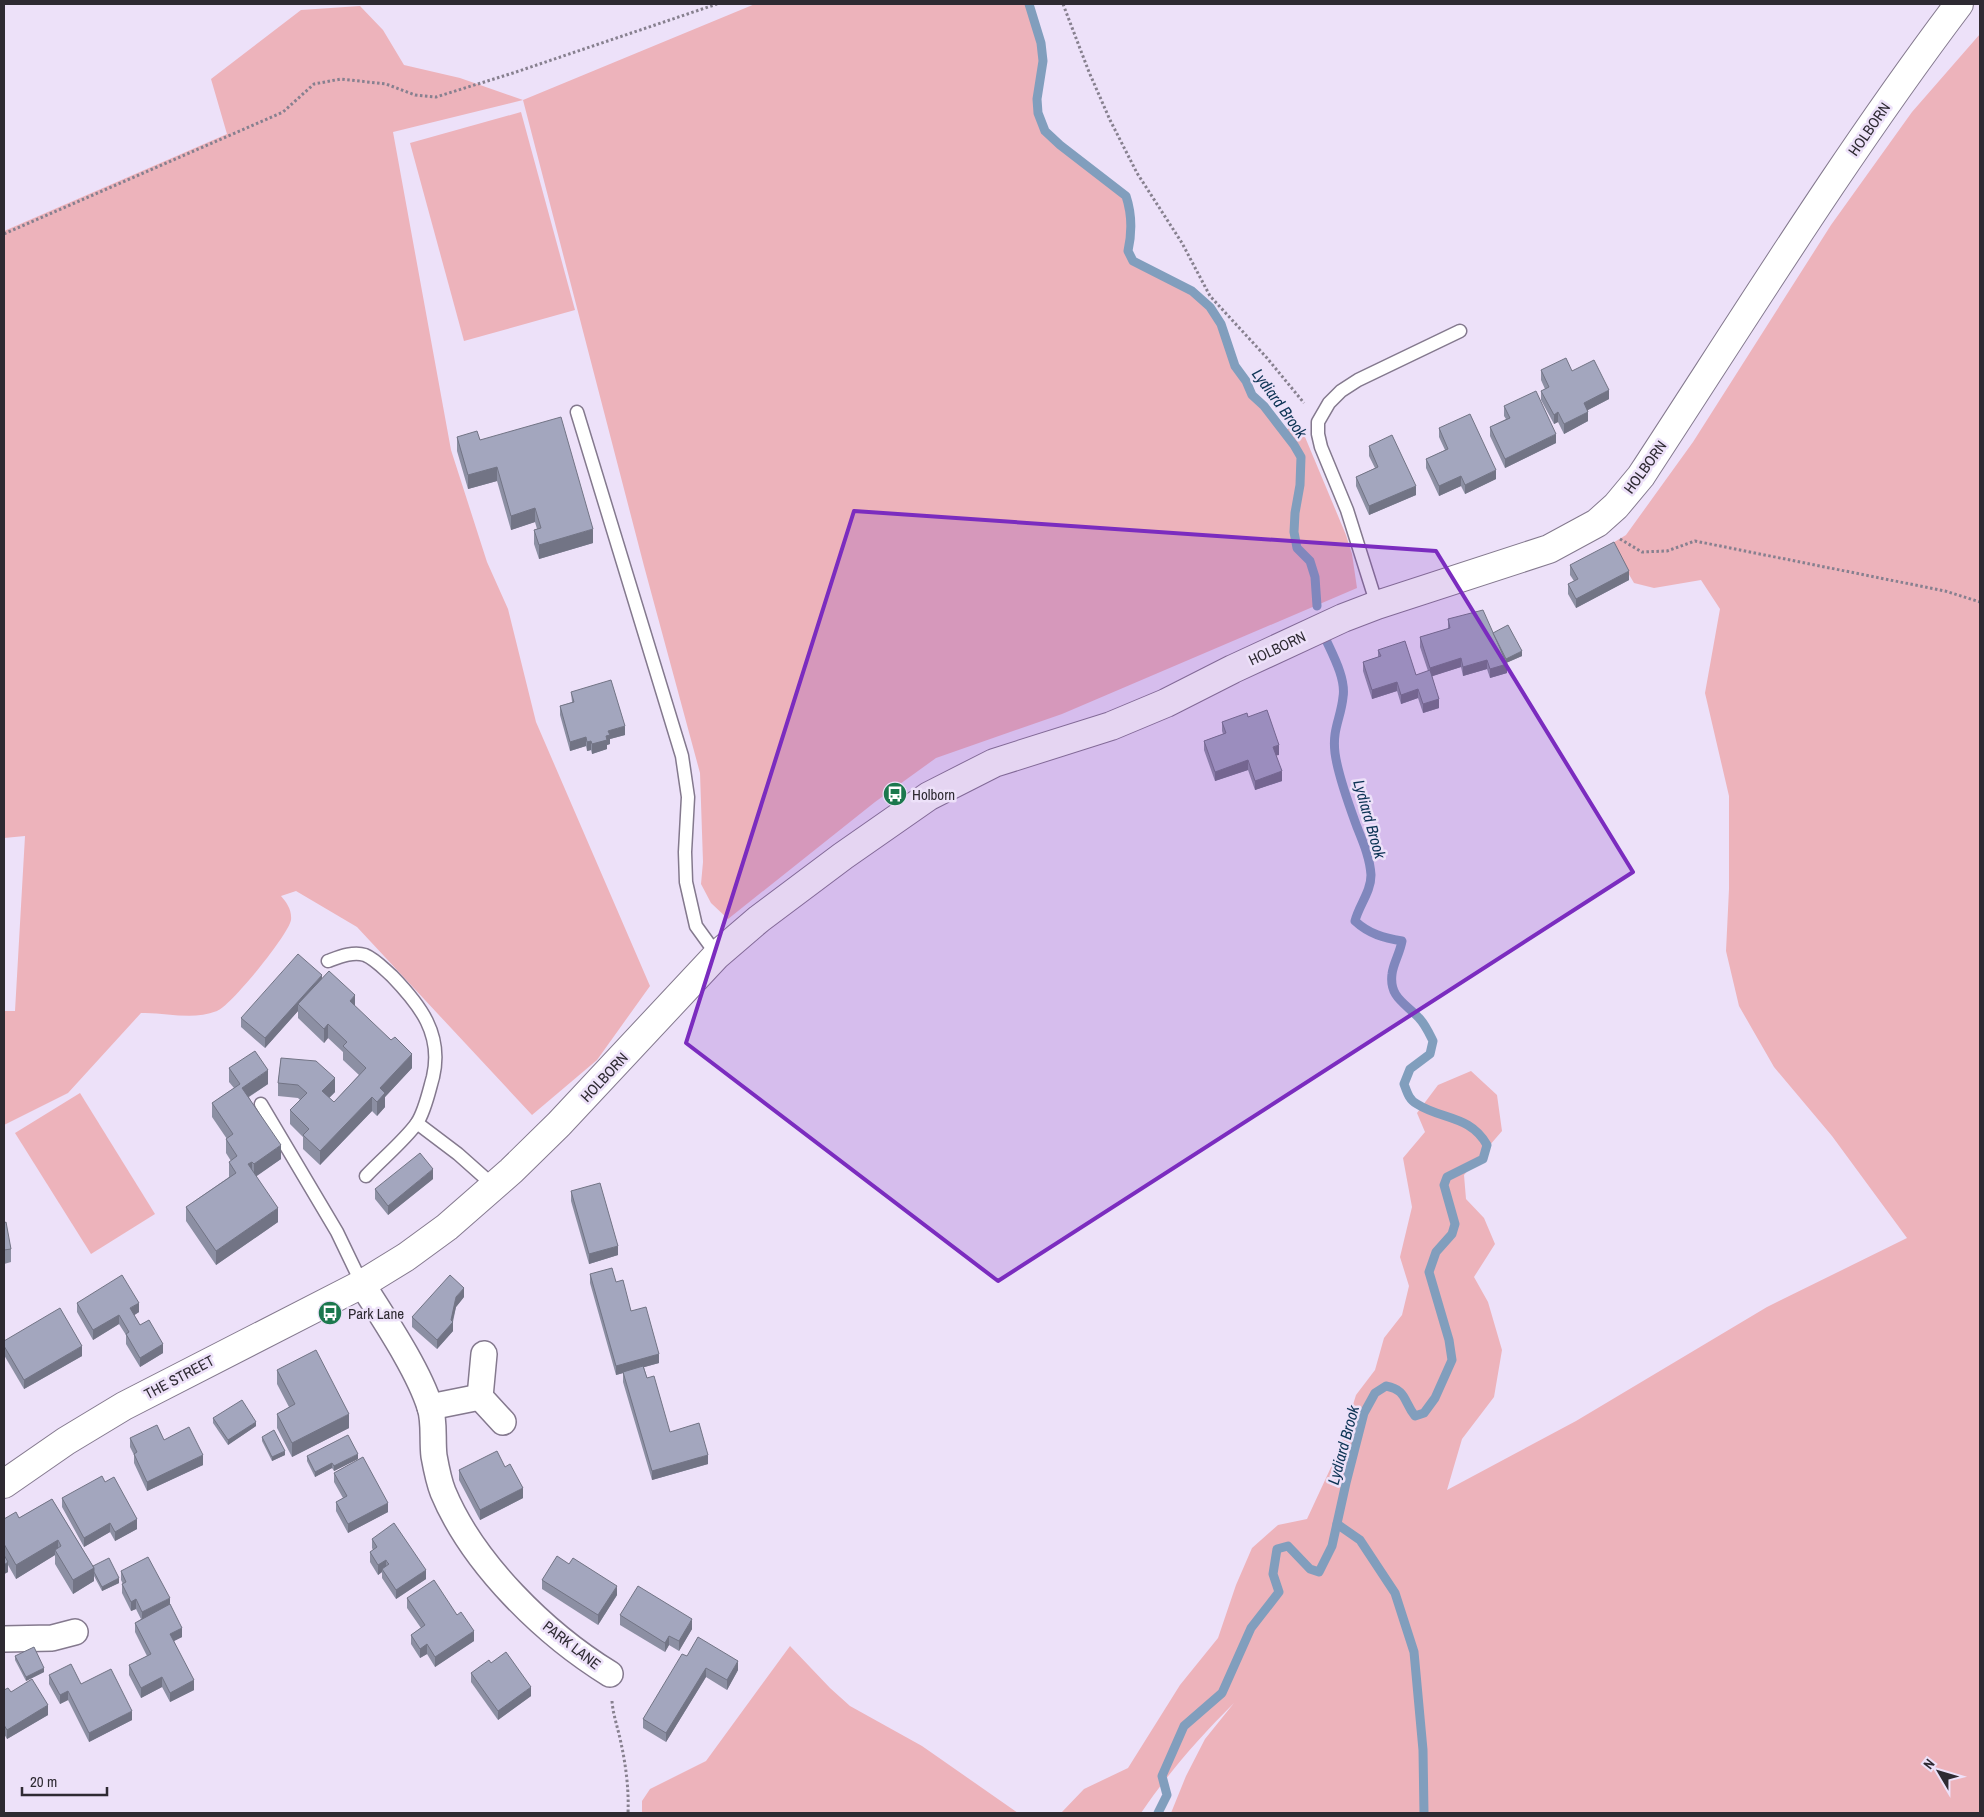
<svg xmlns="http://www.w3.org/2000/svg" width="1984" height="1817" viewBox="0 0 1984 1817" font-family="'Archivo Narrow',sans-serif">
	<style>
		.green { fill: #edb3bb }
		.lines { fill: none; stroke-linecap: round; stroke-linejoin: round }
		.stream { stroke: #819ebd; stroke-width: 9 }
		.lane-casing { stroke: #84798e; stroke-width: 15 }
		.street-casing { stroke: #84798e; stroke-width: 28 }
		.secondary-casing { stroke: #84798e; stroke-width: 30 }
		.path { stroke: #87808f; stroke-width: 3; stroke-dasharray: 2.5 2.5; stroke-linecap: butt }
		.lane { stroke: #fff; stroke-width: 12 }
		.street { stroke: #fff; stroke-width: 25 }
		.secondary { stroke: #fff; stroke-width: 28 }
		.wall { fill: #8c8fa3 }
		.shaded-wall { fill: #727485 }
		.building { fill: #a3a6be; stroke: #727485 }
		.marked { fill: #7b2cbf; fill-opacity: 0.2; stroke: #7b2cbf; stroke-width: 4; stroke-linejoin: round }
		.labels { text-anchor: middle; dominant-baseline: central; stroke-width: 5; stroke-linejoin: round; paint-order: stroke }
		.street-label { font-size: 15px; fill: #2e2a32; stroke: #ede1f9 }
		.poi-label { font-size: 15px; fill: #2e2a32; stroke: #ede1f9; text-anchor: start }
		.water-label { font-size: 16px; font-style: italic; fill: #0c3354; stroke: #ede1f9 }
	</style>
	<rect width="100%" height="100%" fill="#ede1f9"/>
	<g class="green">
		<path d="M755 4H1029L1041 43 1043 61 1037 99 1038 113 1045 131 1060 145 1126 196C1132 214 1132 233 1128 251L1134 261 1192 291 1210 307 1221 324 1235 366 1246 381 1252 395 1264 406 1281 431 1300 425 1346 535 1352 554 1357 588 1062 714 936 758 875 802 728 919 711 903 701 884 703 862 700 773 644 566 523 100 393 132 451 450 487 562 508 609 536 722 650 986 597 1060 532 1115 357 927 296 891 281 896C287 903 292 910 291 920 289 934 230 1007 217 1011 191 1021 167 1012 141 1013L68 1093 4 1125V1011H15L25 836 4 838V231L227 134 211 79 301 10 360 6 383 30 404 65 460 78 523 100Z"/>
		<path d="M1980 34V1813H1171L1186 1776 1205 1739 1234 1703C1199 1738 1169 1772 1141 1813H1061L1084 1789 1128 1768 1180 1685 1218 1638 1236 1585 1252 1548 1278 1525 1307 1519 1339 1450 1356 1395 1375 1370 1384 1338 1402 1315 1409 1286 1400 1257 1412 1207 1403 1158 1425 1132 1417 1113 1438 1085 1471 1071 1497 1095 1502 1131 1464 1175 1466 1199 1484 1218 1495 1244 1474 1277 1488 1302 1502 1350 1494 1397 1462 1439 1447 1490 1576 1421 1767 1307 1907 1238 1832 1136 1774 1067 1739 1006 1726 951 1729 889V796L1705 693 1720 609 1701 580 1654 588 1634 583 1611 544 1626 535 1693 442 1831 225 1912 112Z"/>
		<path d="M521 112 575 310 464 341 410 143Z"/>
		<path d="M80 1093 155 1214 91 1254 15 1133Z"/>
		<path d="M790 1646 830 1688 850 1706 922 1746 1018 1813H642V1801L650 1789 706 1761Z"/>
	</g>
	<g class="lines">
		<g class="stream">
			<path d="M1029 4 1041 43 1043 61 1037 99 1038 113 1045 131 1060 145 1126 196C1132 214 1132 233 1128 251L1133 261 1192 291 1210 307 1221 324 1235 366 1246 381 1252 395 1264 406 1294 445 1301 457 1300 485 1295 513 1294 532 1297 548 1310 561 1315 577 1317 606"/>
			<path d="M1337 1524 1360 1540 1395 1593 1414 1652 1423 1750 1424 1813"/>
			<path d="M1158 1813 1167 1795 1162 1776 1184 1726 1222 1693 1251 1628 1279 1592 1273 1574 1277 1549 1288 1546 1310 1569 1319 1572 1332 1546 1346 1483 1364 1413 1375 1393 1386 1386C1407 1390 1403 1401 1415 1416L1424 1413 1435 1398 1452 1360 1449 1340 1429 1272 1436 1252 1452 1234 1455 1224 1444 1185 1447 1177 1483 1159 1487 1145C1470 1115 1442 1120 1417 1104 1409 1100 1407 1092 1404 1084L1410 1069 1430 1054 1433 1041C1429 1033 1425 1024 1419 1018 1405 1003 1389 997 1392 974 1393 964 1400 953 1402 941 1384 938 1369 934 1355 921 1359 905 1371 892 1371 875 1370 858 1363 842 1357 827 1349 805 1338 776 1335 753 1332 729 1341 718 1343 697 1346 680 1334 657 1327 642"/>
		</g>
		<g class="lane-casing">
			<g id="lane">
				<path d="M577 412 682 756 688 797 685 852 686 882 696 926 717 955"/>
				<path d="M1377 605 1347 510 1321 447 1318 434V422L1329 403 1341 391 1358 380 1460 331"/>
				<path d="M328 961C339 957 353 951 365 955 375 959 384 969 392 976 420 1005 443 1034 433 1077 429 1091 425 1111 417 1123 405 1140 381 1160 366 1176"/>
				<path d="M261 1104 337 1232 362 1284"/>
				<path d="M417 1123 458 1154 494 1186"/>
			</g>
		</g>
		<g class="street-casing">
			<g id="street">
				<path d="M362 1284C384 1319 418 1369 430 1407 435 1422 432 1440 434 1456 436 1467 439 1482 443 1492 473 1564 545 1634 610 1674"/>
				<path d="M484 1354 480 1397 503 1422"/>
				<path d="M430 1407 480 1397"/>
				<path d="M4 1639 52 1638 75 1632"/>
			</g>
		</g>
		<g class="secondary-casing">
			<path id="secondary" d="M4 1484 66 1441 124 1406 362 1284 406 1257 447 1227 511 1171 559 1124 717 955 759 919 843 856 929 796 994 763 1111 726 1166 703 1233 669 1343 618 1377 605 1549 549 1597 523 1616 506 1641 476C1745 317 1845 155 1959 4"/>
		</g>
		<g class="path">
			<path d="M1063 4 1089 72 1110 120 1137 173 1182 243 1210 296 1267 358 1304 403"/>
			<path d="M4 234 283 112 314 84 341 79 386 84 415 95 436 97 513 73 717 4"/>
			<path d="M1620 539 1642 552 1667 551 1695 541 1945 591 1980 602"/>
			<path d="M612 1701C613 1715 618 1728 621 1743 626 1766 629 1790 628 1813"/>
		</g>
		<use href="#lane" class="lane"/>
		<use href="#street" class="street"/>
		<use href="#secondary" class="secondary"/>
	</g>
	<g class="wall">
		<path d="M1541 370 1572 371 1609 399 1588 410V421L1564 434 1558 422 1554 424 1541 400V391L1545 389 1541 380Z"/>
		<path d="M1504 406 1556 443 1505 468 1490 436V427L1506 419 1504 416Z"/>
		<path d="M1439 428 1496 479 1465 494 1461 486 1439 496 1426 468V459L1445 450 1439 437Z"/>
		<path d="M457 437 480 440 593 543 539 559 534 544V530L537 529 535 522 511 530 497 481 468 489 457 451Z"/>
		<path d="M1369 446 1416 495 1369 515 1356 486V477L1375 468 1369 456Z"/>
		<path d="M1570 565 1629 580 1576 608 1568 594V584L1574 581 1570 575Z"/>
		<path d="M1448 619 1493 633 1522 656 1506 663 1507 673 1490 678 1487 669 1463 676 1461 667 1432 676 1439 708 1423 713 1418 698 1401 704 1397 691 1372 699 1363 671V662L1378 657V650L1416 675 1428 671 1420 647V637L1448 629Z"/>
		<path d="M571 692 625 735 610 739V744L607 745V749L592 754 591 750 587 751 586 746 570 751 560 715V706L572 702Z"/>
		<path d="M1248 717 1279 755H1276L1282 781 1255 790 1248 770 1215 781 1204 750V741L1223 734 1222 731V722Z"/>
		<path d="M322 980 355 1006 412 1068 385 1097V1107L377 1116 372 1111 320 1165 303 1149V1137L290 1124V1110L300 1100 298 1098 278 1096V1083L281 1058 335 1092 329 1098 334 1102 359 1075 343 1060V1052L328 1038 324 1043 298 1018V1011L265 1048 241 1027V1018Z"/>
		<path d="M229 1068 268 1084 249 1097 281 1159 256 1176 278 1222 216 1265 186 1221V1207L229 1177V1162L231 1161 226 1153V1139H227L212 1117V1103L234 1088 229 1082Z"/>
		<path d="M433 1179 388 1215 375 1199V1189Z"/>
		<path d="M571 1191 618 1255 589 1264 571 1201Z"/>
		<path d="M4 1223 11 1249V1262L4 1264Z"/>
		<path d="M590 1274 616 1282 659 1363 644 1367 647 1378 670 1432 708 1464 652 1480 623 1382V1373L616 1375 590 1283Z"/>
		<path d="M464 1297 456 1307 453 1322V1331L437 1349 412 1327V1317Z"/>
		<path d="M77 1303 139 1312 134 1315 140 1325 163 1353 140 1367 126 1344V1335L119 1324 93 1340 77 1312Z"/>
		<path d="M4 1341 82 1356 24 1389 4 1355Z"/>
		<path d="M277 1370 349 1428 292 1457 277 1428V1414L289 1407 277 1384Z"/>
		<path d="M213 1418 256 1426 228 1445 213 1423Z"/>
		<path d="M262 1437 285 1455 272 1461 262 1441Z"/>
		<path d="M130 1438 164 1440 203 1465 147 1491 134 1463V1455L130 1447Z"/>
		<path d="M307 1456 358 1459 334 1471 332 1468 315 1477 307 1461Z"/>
		<path d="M505 1467 523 1498 480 1520 459 1480V1470Z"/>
		<path d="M334 1473 388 1512 348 1533 336 1511V1502L343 1498 334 1482Z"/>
		<path d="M105 1482 137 1529 115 1541 110 1532 84 1547 62 1507V1498Z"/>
		<path d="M52 1499 93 1566 119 1583 102 1591 94 1576V1581L73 1594 55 1564V1555L16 1579 8 1565V1572L4 1574V1519L19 1518Z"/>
		<path d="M372 1539 426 1579 396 1599 382 1578V1572L378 1575 370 1562V1552L373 1550 372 1548Z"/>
		<path d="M121 1571 170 1605 182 1637 174 1641 194 1690 170 1702 162 1687 141 1698 129 1675V1665L147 1656 135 1632V1623L141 1619 136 1609 131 1611 122 1593V1584H123L121 1580Z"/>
		<path d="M542 1580 617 1595 598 1625 542 1589Z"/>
		<path d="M407 1598 457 1615 474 1641 435 1667 427 1654 420 1658 411 1644V1635L421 1628 407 1608Z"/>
		<path d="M620 1615 692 1629 679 1651 669 1645 665 1652 620 1625Z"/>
		<path d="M15 1656 44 1672 26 1681 15 1660Z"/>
		<path d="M687 1656 738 1670 727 1690 706 1677 666 1742 643 1728V1719Z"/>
		<path d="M491 1663 531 1696 498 1720 471 1682V1673Z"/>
		<path d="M49 1675 132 1720 89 1742 68 1700 60 1704 49 1684Z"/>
		<path d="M4 1690 11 1692 48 1715 7 1739 4 1734Z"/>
	</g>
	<g class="shaded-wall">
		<path d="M1609 390V399L1584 412V403Z"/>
		<path d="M1558 412V422L1554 424V415Z"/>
		<path d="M1588 412V421L1564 434V424Z"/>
		<path d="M1556 434V443L1505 468V459Z"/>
		<path d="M497 467V481L468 489V475Z"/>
		<path d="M1496 470V479L1465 494V485Z"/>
		<path d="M1461 476V486L1439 496V486Z"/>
		<path d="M1416 486V495L1369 515V506Z"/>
		<path d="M535 508V522L511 530V516Z"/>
		<path d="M593 529V543L539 559V545Z"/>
		<path d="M1629 571V580L1576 608V599Z"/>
		<path d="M1522 651V656L1506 663V659Z"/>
		<path d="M1461 658V667L1430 677V668Z"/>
		<path d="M1487 660V669L1463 676V667Z"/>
		<path d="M1507 664V673L1490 678V669Z"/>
		<path d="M1397 682V691L1372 699V690Z"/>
		<path d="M1418 689V698L1401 704V695Z"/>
		<path d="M1439 699V708L1423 713V704Z"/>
		<path d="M625 726V735L610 739V744L607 745V749L592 754V744L606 736 608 731Z"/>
		<path d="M586 737V746L570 751V742Z"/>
		<path d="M591 741V750L587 751V742Z"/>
		<path d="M1279 745V755L1273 756V747Z"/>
		<path d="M1248 760V770L1215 781V772Z"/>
		<path d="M1282 771V781L1255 790V781Z"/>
		<path d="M322 975V984L298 1004V1011L265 1048V1038Z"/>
		<path d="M355 995V1009L350 1001Z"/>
		<path d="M328 1024V1038L324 1043V1029Z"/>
		<path d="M412 1054V1068L385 1097V1107L377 1116V1102L380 1088Z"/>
		<path d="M268 1070V1084L242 1101V1088Z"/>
		<path d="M335 1078V1092L322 1105V1091Z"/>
		<path d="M372 1097V1111L320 1165V1151Z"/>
		<path d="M281 1145V1159L254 1178V1164Z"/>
		<path d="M252 1162V1176L248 1164Z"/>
		<path d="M433 1169V1179L388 1215V1206Z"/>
		<path d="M278 1208V1222L216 1265V1251Z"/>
		<path d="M618 1246V1255L589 1264V1254Z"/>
		<path d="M464 1288V1297L456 1307 452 1323 453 1322V1331L437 1349V1340L451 1320 456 1297Z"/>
		<path d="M139 1303V1312L130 1318V1308Z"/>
		<path d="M119 1315V1324L93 1340V1330Z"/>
		<path d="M163 1344V1353L140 1367V1358Z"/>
		<path d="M82 1346V1356L24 1389V1380Z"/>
		<path d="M659 1354V1363L616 1375V1366Z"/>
		<path d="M349 1414V1428L292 1457V1443Z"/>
		<path d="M256 1422V1426L228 1445V1440Z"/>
		<path d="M285 1451V1455L272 1461V1457Z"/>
		<path d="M358 1454V1459L334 1471V1466Z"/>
		<path d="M203 1455V1465L147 1491V1482Z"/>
		<path d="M708 1455V1464L652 1480V1471Z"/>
		<path d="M332 1463V1468L315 1477V1472Z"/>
		<path d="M523 1488V1498L480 1520V1510Z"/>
		<path d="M388 1503V1512L348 1533V1524Z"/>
		<path d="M137 1519V1529L115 1541V1532Z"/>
		<path d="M110 1523V1532L84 1547V1538Z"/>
		<path d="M58 1540V1554L55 1550V1555L16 1579V1565Z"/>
		<path d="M386 1560V1569H382V1572L378 1575V1565Z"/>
		<path d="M8 1562V1572L4 1574V1565Z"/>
		<path d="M94 1568V1581L73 1594V1580Z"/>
		<path d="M426 1570V1579L396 1599V1590Z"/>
		<path d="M119 1578V1583L102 1591V1587Z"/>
		<path d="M617 1586V1595L598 1625V1615Z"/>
		<path d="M170 1598V1607L142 1622V1612Z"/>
		<path d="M136 1599V1609L131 1611V1602Z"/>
		<path d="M692 1619V1629L679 1651V1641Z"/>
		<path d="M182 1628V1637L170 1643V1634Z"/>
		<path d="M474 1631V1641L435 1667V1657Z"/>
		<path d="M669 1636V1645L665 1652V1643Z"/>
		<path d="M427 1644V1654L420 1658V1649Z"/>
		<path d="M738 1661V1670L727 1690V1680Z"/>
		<path d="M44 1668V1672L26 1681V1677Z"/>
		<path d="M706 1668V1677L666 1742V1733Z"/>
		<path d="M162 1677V1687L141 1698V1688Z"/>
		<path d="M194 1680V1690L170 1702V1693Z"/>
		<path d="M531 1687V1696L498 1720V1711Z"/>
		<path d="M68 1691V1700L60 1704V1695Z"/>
		<path d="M48 1705V1715L7 1739V1730Z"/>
		<path d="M132 1711V1720L89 1742V1733Z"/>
	</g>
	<g class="building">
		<path d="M1566 358 1572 371 1594 360 1609 390 1584 403 1588 412 1564 424 1558 412 1554 415 1541 391 1549 387 1541 370Z"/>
		<path d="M1536 391 1556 434 1505 459 1490 427 1510 418 1504 406Z"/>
		<path d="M1470 414 1496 470 1465 485 1461 476 1439 486 1426 459 1448 449 1439 428Z"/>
		<path d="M561 417 593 529 539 545 534 530 541 528 535 508 511 516 497 467 468 475 457 437 477 431 480 440Z"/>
		<path d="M1392 435 1416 486 1369 506 1356 477 1378 467 1369 446Z"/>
		<path d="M1614 542 1629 571 1576 599 1568 584 1578 579 1570 565Z"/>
		<path d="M1483 610 1507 664 1490 669 1487 660 1463 667 1461 658 1430 668 1420 637 1450 628 1448 619Z"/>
		<path d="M1508 625 1522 651 1506 659 1493 633Z"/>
		<path d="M1405 641 1416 675 1430 670 1439 699 1423 704 1418 689 1401 695 1397 682 1372 690 1363 662 1381 656 1378 650Z"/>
		<path d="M611 680 625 726 608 731 610 735 606 736 607 740 592 744 591 741 587 742 586 737 570 742 560 706 574 702 571 692Z"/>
		<path d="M1267 710 1279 745 1273 747 1282 771 1255 781 1248 760 1215 772 1204 741 1226 733 1222 722 1247 713 1248 717Z"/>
		<path d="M298 954 322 975 265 1038 241 1018Z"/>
		<path d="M329 971 355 995 350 1001 391 1040 395 1037 412 1054 380 1088 385 1093 377 1102 372 1097 320 1151 303 1135 309 1129 290 1110 307 1093 298 1085 278 1083 281 1058 316 1061 335 1078 322 1091 334 1102 366 1068 343 1046 347 1042 328 1024 324 1029 298 1004Z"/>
		<path d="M255 1051 268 1070 242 1088 281 1145 254 1164 252 1162 248 1164 278 1208 216 1251 186 1207 236 1173 229 1162 237 1156 226 1139 233 1134 212 1103 240 1084 229 1068Z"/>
		<path d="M420 1153 433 1169 388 1206 375 1189Z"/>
		<path d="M600 1183 618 1246 589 1254 571 1191Z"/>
		<path d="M6 1222 11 1249 4 1250V1223Z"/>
		<path d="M612 1268 616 1282 623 1280 631 1311 646 1307 659 1354 616 1366 590 1274Z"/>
		<path d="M122 1275 139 1303 130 1308 140 1325 149 1320 163 1344 140 1358 126 1334 129 1332 119 1315 93 1330 77 1303Z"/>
		<path d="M450 1275 464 1288 456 1297 451 1320 453 1322 437 1340 412 1317Z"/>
		<path d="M60 1308 82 1346 24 1380 4 1346V1341Z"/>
		<path d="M316 1350 349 1414 292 1443 277 1414 295 1404 277 1370Z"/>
		<path d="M643 1366 647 1378 654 1376 670 1432 699 1423 708 1455 652 1471 623 1372Z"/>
		<path d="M242 1400 256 1422 228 1440 213 1418Z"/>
		<path d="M157 1425 164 1440 189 1427 203 1455 147 1482 134 1454 137 1452 130 1438Z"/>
		<path d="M274 1430 285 1451 272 1457 262 1437Z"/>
		<path d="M348 1435 358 1454 334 1466 332 1463 315 1472 307 1456Z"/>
		<path d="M497 1451 505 1467 510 1464 523 1488 480 1510 459 1470Z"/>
		<path d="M363 1457 388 1503 348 1524 336 1502 347 1496 334 1473Z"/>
		<path d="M102 1476 105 1482 114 1477 137 1519 115 1532 110 1523 84 1538 62 1498Z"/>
		<path d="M52 1499 94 1568 73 1580 55 1550 61 1546 58 1540 16 1565 4 1544V1519L16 1512 19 1518Z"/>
		<path d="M394 1523 426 1570 396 1590 382 1569 389 1564 387 1562 386 1560 378 1565 370 1552 377 1547 372 1539Z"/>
		<path d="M4 1555 8 1562 4 1565Z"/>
		<path d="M557 1556 569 1564 573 1558 617 1586 598 1615 542 1580Z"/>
		<path d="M148 1557 170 1598 142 1612 136 1599 131 1602 122 1584 126 1582 121 1571Z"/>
		<path d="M109 1558 119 1578 102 1587 94 1572V1568L93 1566Z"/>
		<path d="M434 1580 457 1615 461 1612 474 1631 435 1657 427 1644 420 1649 411 1635 425 1625 407 1598Z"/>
		<path d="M638 1586 692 1619 679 1641 669 1636 665 1643 620 1615Z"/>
		<path d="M170 1604 182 1628 170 1634 194 1680 170 1693 162 1677 141 1688 129 1665 151 1654 135 1623Z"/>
		<path d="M698 1637 738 1661 727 1680 706 1668 666 1733 643 1719 682 1654 687 1656Z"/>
		<path d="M34 1647 44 1668 26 1677 15 1656Z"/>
		<path d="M506 1652 531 1687 498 1711 471 1673 489 1660 491 1663Z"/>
		<path d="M71 1664 81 1684 111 1669 132 1711 89 1733 68 1691 60 1695 49 1675Z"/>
		<path d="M32 1679 48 1705 7 1730 4 1725V1690L8 1688 11 1692Z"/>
	</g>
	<path class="marked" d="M854 511 1436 551 1633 872 998 1281 686 1043Z"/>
	<defs>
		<g id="bus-disc" transform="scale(1.25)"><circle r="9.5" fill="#1c784e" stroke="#ede1f9"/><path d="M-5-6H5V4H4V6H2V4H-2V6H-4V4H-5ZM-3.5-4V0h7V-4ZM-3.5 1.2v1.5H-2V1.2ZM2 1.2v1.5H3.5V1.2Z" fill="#fff"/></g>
	</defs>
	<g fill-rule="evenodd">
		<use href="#bus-disc" x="895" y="794"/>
		<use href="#bus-disc" x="330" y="1313"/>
	</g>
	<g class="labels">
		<g class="street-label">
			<text transform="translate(1869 129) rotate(-55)">HOLBORN</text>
			<text transform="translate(1645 467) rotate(-54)">HOLBORN</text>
			<text transform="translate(1277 648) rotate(-25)">HOLBORN</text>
			<text transform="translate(604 1077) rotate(-47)">HOLBORN</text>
			<text transform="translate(179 1377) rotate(-28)">THE STREET</text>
			<text transform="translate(572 1645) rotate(38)">PARK LANE</text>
		</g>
		<g class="poi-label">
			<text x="912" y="794">Holborn</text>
			<text x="348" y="1313">Park Lane</text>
		</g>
		<g class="water-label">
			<text transform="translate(1280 403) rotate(54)">Lydiard Brook</text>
			<text transform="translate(1370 819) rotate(74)">Lydiard Brook</text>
			<text transform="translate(1343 1445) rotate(-75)">Lydiard Brook</text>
		</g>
	</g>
	<rect width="1984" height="1817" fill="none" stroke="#2e2a32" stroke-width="10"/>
	<g transform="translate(1939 1772) rotate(308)" stroke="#ede1f9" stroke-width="4" paint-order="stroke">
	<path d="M0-4L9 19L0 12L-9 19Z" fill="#2e2a32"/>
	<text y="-8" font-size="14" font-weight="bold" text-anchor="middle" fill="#2e2a32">N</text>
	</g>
	<path d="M22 1787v8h85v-8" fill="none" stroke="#2e2a32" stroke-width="2.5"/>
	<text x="30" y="1787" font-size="15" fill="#2e2a32" stroke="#ede1f9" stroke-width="4" paint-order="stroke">20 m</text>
</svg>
